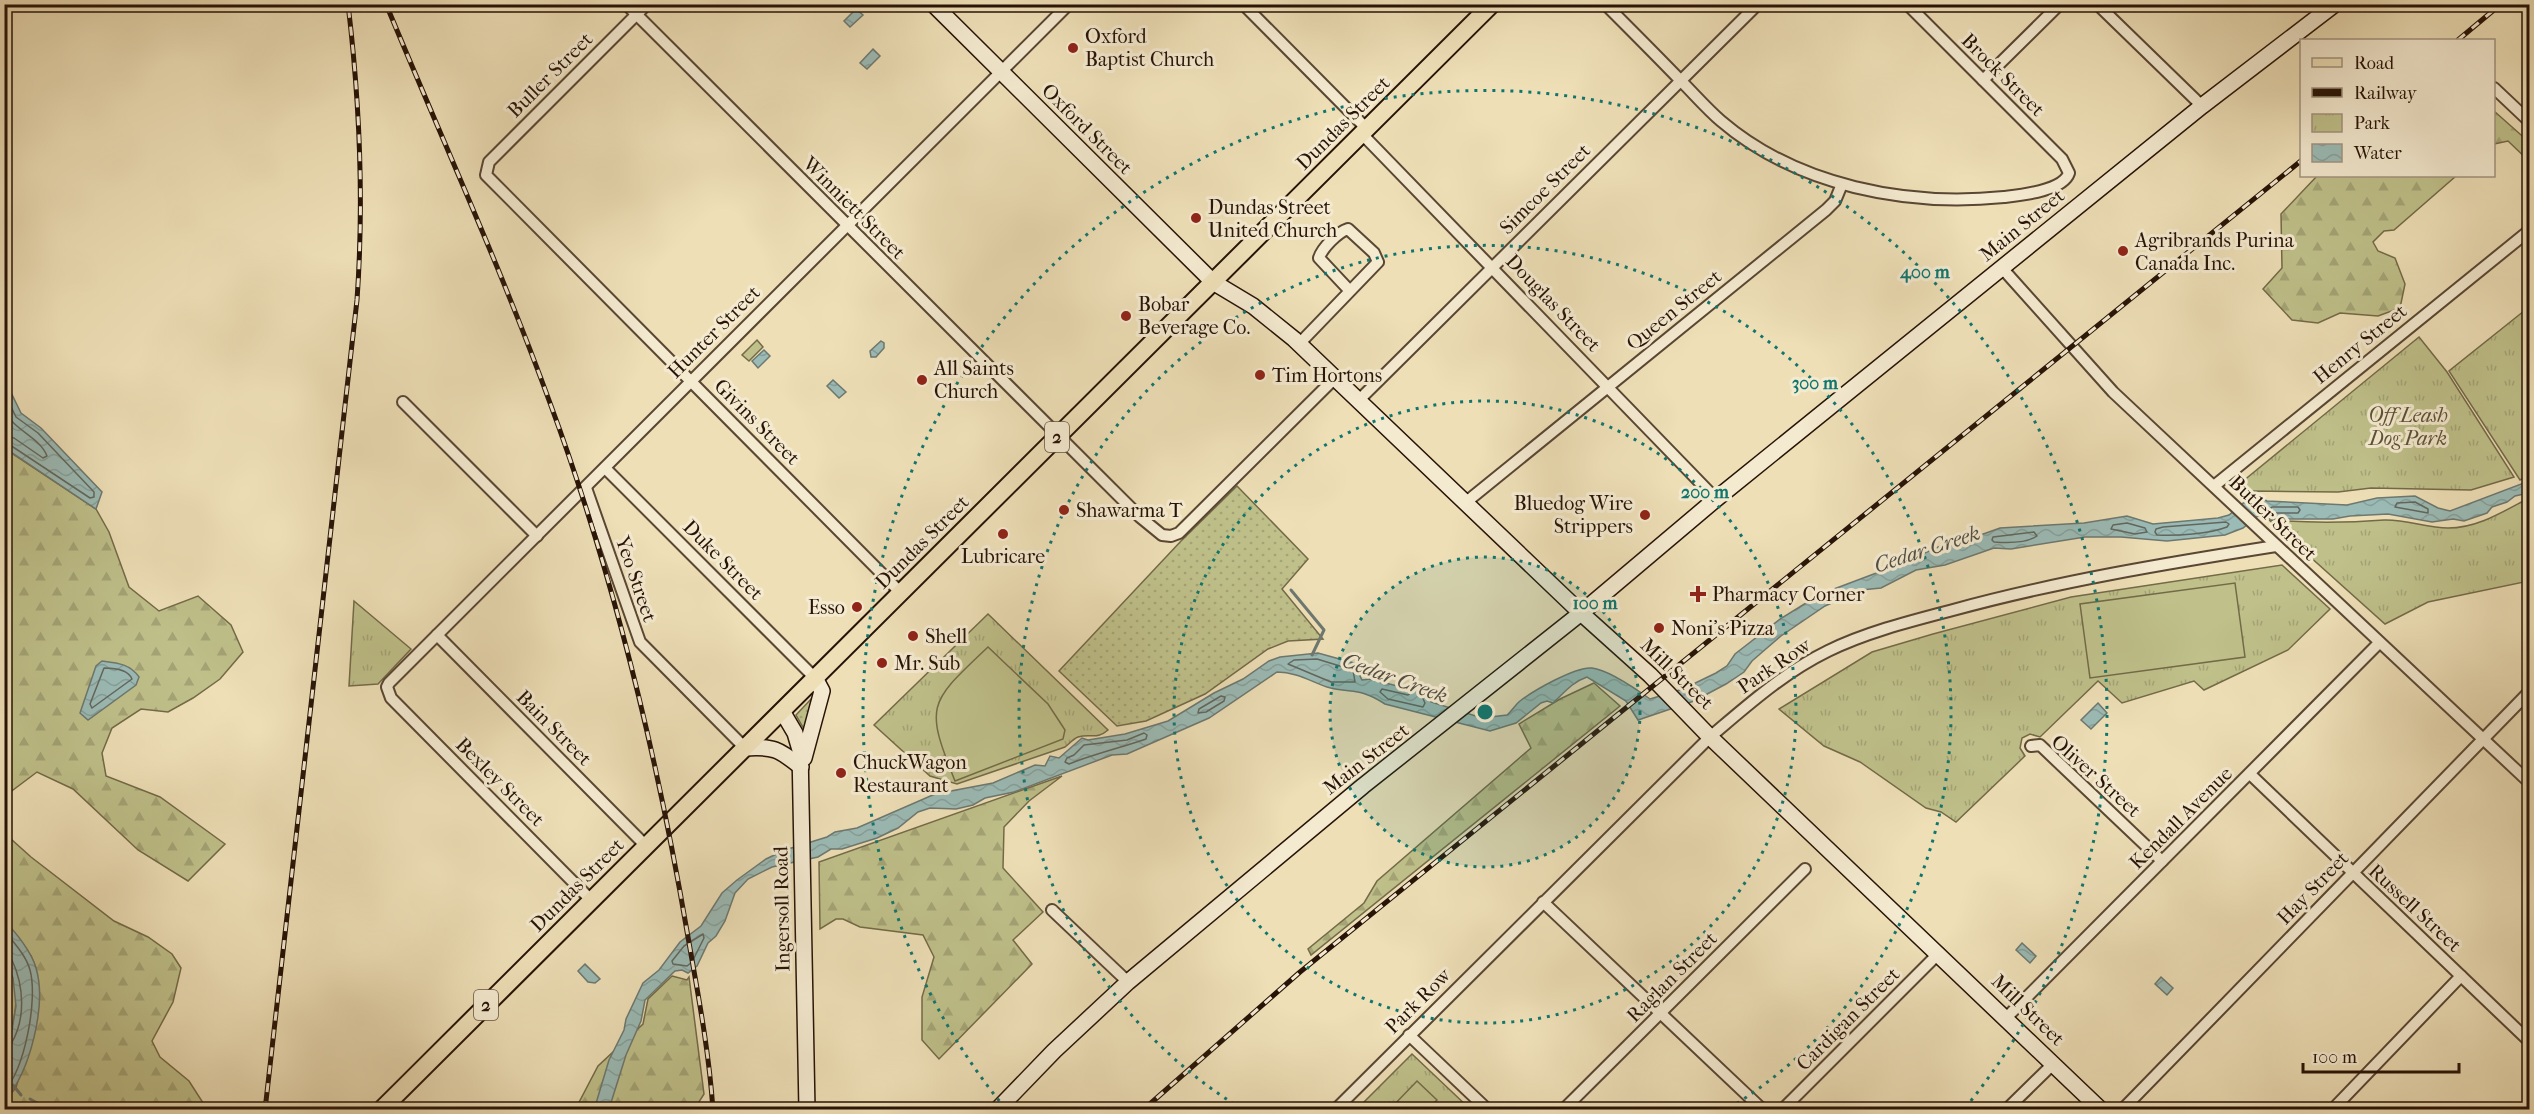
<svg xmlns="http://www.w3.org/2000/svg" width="2534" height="1114" viewBox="0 0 2534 1114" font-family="'IM FELL French Canon',serif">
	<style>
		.grass { fill: url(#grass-dots); stroke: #736a48; stroke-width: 1.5 }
		.forest { fill: url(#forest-firs); stroke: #736a48; stroke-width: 1.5 }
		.park { fill: url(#park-tufts); stroke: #736a48; stroke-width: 1.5 }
		.garden { fill: #bfc08a; stroke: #736a48; stroke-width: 1.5 }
		.water { fill: url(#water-waves); stroke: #6d7870; stroke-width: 1.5 }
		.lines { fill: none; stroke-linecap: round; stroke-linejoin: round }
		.shore { stroke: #61675e; stroke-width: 1.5 }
		.stream { stroke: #6d7870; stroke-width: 3 }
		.minor-casing { stroke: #594633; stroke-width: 14 }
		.secondary-casing { stroke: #271307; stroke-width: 18 }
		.primary-casing { stroke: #271307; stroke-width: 20 }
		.minor { stroke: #f4ead0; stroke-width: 10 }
		.secondary { stroke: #f4ead0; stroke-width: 15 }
		.primary { stroke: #eedfb7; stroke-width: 16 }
		.rail-casing { stroke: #271307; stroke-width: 5 }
		.rail { stroke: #f4ead0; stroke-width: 3; stroke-dasharray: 9; stroke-linecap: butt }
		.ring { fill: none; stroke: #0f766e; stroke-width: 3; stroke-dasharray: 3 6 }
		.poi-dot { fill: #8f2418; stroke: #f4ead0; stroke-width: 2 }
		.labels { text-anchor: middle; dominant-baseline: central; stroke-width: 6; stroke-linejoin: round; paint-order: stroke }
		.shield { fill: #f4ead0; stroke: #645443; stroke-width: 1.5 }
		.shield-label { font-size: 18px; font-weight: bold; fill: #271307 }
		.poi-label { font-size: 20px; fill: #271307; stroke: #f4ead0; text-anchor: start }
		.street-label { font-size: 20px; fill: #271307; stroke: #f4ead0 }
		.park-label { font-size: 20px; font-style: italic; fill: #5c5035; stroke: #f4ead0 }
		.water-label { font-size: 21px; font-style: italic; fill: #504e44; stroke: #f4ead0 }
		.centre { fill: #0f766e; stroke: #f4ead0; stroke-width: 3 }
		.ring-label { font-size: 18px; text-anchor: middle; font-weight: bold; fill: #0f766e; stroke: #f4ead0; stroke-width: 6; stroke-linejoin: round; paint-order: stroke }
	</style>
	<defs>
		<pattern id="grass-dots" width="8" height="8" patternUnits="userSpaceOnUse" patternTransform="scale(1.5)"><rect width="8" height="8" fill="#bfc08a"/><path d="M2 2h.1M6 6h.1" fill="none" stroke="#a4a476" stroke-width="1.8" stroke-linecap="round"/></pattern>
		<pattern id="forest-firs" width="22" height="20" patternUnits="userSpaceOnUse" patternTransform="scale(1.5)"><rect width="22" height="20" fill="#bfc08a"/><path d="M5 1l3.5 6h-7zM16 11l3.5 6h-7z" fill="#a4a476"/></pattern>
		<pattern id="park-tufts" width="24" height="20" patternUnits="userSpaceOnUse" patternTransform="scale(1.5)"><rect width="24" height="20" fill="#bfc08a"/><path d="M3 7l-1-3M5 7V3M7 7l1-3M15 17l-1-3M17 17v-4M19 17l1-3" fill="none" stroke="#a4a476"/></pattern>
		<pattern id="water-waves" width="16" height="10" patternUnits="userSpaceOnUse" patternTransform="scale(1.5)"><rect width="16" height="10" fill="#9bbbb6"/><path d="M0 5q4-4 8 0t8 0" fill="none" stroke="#86a09b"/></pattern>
	</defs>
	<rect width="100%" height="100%" fill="#eedfb7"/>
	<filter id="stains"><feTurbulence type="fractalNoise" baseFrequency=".00333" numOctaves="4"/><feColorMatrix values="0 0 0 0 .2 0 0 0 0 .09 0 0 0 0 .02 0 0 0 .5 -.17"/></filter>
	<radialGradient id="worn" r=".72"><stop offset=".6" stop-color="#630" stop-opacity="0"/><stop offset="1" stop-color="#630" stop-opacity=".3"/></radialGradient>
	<g class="grass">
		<path d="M1237 486 1308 559 1282 589 1323 639 1288 641 1268 649 1205 694 1146 721 1117 726 1059 671 1181 541Z"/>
		<path d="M812 698 804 729 796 715Z"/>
	</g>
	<g class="forest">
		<path d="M2494 111 2529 142V161L2508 141 2494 144Z"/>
		<path d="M2317 176H2456L2394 230 2384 231 2373 242 2378 251 2395 258 2405 284 2400 308 2378 316 2340 313 2318 323 2292 320 2263 289 2282 268 2281 214Z"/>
		<path d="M4 448 96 509 109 532 129 587 159 611 198 596 231 625 243 652 220 679 193 698 168 712 141 709 112 728 102 753 106 776 160 797 225 844 188 881 138 850 73 789 37 772 5 796Z"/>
		<path d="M1594 683 1620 706 1311 955 1308 949 1364 903 1377 881 1531 748 1519 724 1560 699Z"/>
		<path d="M1062 776 1029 801 1004 827 1003 868 1043 912 1013 940 1032 964 939 1059 922 1040V997L934 957 923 935 860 927 843 919H836L820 929 819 862Z"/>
		<path d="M4 825 11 839 31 857 114 921 148 937 172 954 181 968 173 1002 152 1041 160 1057 189 1081 207 1109H5V1100L16 1088 39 1002 36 968 31 956 5 922Z"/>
		<path d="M5 960C23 984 16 1021 5 1046Z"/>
		<path d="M672 976 687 980 689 977 704 1094 697 1105 686 1110H575L598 1066 643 1024 648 999Z"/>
	</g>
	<g class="park">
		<path d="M2529 307V475L2520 480 2449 371Z"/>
		<path d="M2419 337 2447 372 2514 477 2471 490 2371 488 2338 492 2252 491 2238 493 2237 486Z"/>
		<path d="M2529 498V581L2428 602 2385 624 2269 520C2308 523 2345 523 2384 520 2405 519 2427 528 2448 528 2478 528 2504 511 2529 498Z"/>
		<path d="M2282 565 2330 609 2288 650 2204 690 2194 681 2122 703 2098 681 2040 737 2030 734 2022 738 2020 748 2025 756 1956 822 1941 812 1926 808 1860 762 1824 746 1779 709 1872 652 1933 634 2071 597Z"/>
		<path d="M354 601 411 649 378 684 349 686Z"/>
		<path d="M988 614 1108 730C1097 740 1090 733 1078 737 1073 739 1069 744 1065 747L957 784 930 776 874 725Z"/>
		<path d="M1412 1054 1470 1109 1356 1110Z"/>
	</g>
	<g class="garden">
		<path d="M757 340 763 347 749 361 742 355Z"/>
		<path d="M2235 583 2245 657 2090 678 2080 604Z"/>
		<path d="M988 647 1048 704 1065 730 1063 739 955 781C924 704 929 703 988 647Z"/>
		<path d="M1417 1081 1437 1100 1428 1109H1390Z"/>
	</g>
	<g class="water">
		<path d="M856 9 863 15 850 27 844 21Z"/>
		<path d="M873 49 880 56 867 69 860 63Z"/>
		<path d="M881 341 884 343V348L876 357H871L870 351Z"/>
		<path d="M764 350 770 356 758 368 752 361Z"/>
		<path d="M4 378 21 413 41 428 102 492 96 509 5 448Z"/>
		<path d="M833 380 846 392 839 398 827 386Z"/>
		<path d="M2529 481V493L2515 496 2507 502 2492 507 2487 513 2464 521 2453 519 2432 522 2388 514 2350 516 2333 519H2271L2258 516 2243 528 2225 535 2167 541 2121 537H2085L2011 549 1994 548 1945 565 1916 570 1881 588 1861 590 1825 606 1781 636 1752 661 1744 672 1726 684 1694 701 1638 720 1626 701 1587 677C1572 682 1563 694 1553 703L1547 701 1541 703 1516 723 1490 731 1385 704C1359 687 1352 694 1327 687 1310 681 1296 672 1277 672L1209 718 1127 754 1112 755 1014 792 985 798 973 805 956 809 930 808 918 812 898 828 877 838 842 849H831L818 857 772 867 748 879 735 893 725 921 716 936 708 943 697 966 688 973 682 970 675 971 645 1000 641 1021 626 1055 609 1109 594 1110 609 1060 624 1030 626 1019 643 983 659 970 680 942 701 926 722 893 737 880 766 859 785 850 827 837 835 832 857 828 935 794 993 783 1035 765 1045 766 1050 756 1059 758 1082 738 1088 740 1125 734 1168 721 1214 693 1243 679 1269 661 1280 657 1318 653 1361 665 1364 669 1360 676 1362 680 1371 679 1408 689 1413 681 1429 685 1426 691 1431 702 1482 718 1507 715C1512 711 1515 705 1520 701 1533 691 1576 666 1592 668 1609 670 1636 689 1650 699L1683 689 1716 673 1727 666 1735 654 1780 619 1806 603 1834 589 1895 566 1945 544 1957 547 1961 542 2000 528 2084 523 2127 516 2153 524 2218 518 2229 515 2254 494 2267 501 2347 505 2377 498 2415 496 2438 508 2450 511Z"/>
		<path d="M102 661C118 663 130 664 139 677L136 685 88 720 80 713 96 666Z"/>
		<path d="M2098 703 2107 713 2091 729 2081 720Z"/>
		<path d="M5 922C16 932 32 953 36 968 47 1005 30 1072 5 1100V1046L12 1030 16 1006 13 978 5 960Z"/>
		<path d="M2022 943 2036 956 2030 963 2016 950Z"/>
		<path d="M585 964 600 979 595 983 588 982 578 971Z"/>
		<path d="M2161 977 2173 988 2167 995 2155 984Z"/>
	</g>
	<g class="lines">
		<g class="shore">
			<path d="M4 392 16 417 38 433 94 492V497L90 498 10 445 4 444"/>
			<path d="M4 410C14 431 40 437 47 456L43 458 14 438 4 436"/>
			<path d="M2415 502 2428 509V513L2395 507 2397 503Z"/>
			<path d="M2272 507H2298L2300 510 2298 513H2272L2269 510Z"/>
			<path d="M2226 522 2229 524 2227 527C2209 534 2177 536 2157 535L2155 532 2156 529 2163 527Z"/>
			<path d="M2127 523 2145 528 2147 532 2135 534 2111 529 2113 525Z"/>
			<path d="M2034 532 2037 536C2027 543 2007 543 1994 542L1992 540 1993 537Z"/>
			<path d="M1317 659 1353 670 1355 682H1331L1288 664 1294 660Z"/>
			<path d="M104 668C114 668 128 669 132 679L92 708 90 704Z"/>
			<path d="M1418 688 1425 703 1423 707 1388 699 1380 692 1382 689 1408 695Z"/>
			<path d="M1221 696 1225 697 1224 701 1206 712 1198 713 1199 709Z"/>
			<path d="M1144 733 1147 735 1146 739C1120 748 1094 754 1069 764L1065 762 1067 758 1074 755 1084 745 1127 740Z"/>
			<path d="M4 930C13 942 26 955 30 970 38 999 25 1069 4 1091"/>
			<path d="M703 934 704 938 692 962 687 966 673 964 672 961 684 946Z"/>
			<path d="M4 957 12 960C24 986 26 1019 11 1044L4 1046"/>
		</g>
		<g class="stream">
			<path d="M1291 590 1324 630 1312 655"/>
			<path d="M13 1085 21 1095"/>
			<path d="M30 1099 50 1110"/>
		</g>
		<g class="minor-casing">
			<g id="minor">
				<path d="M626 4 1140 517 1162 535 1171 536 1179 533 1335 378"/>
				<path d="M647 4 489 162 486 175 901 593"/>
				<path d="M1243 4 1367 129"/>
				<path d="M1605 4C1631 30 1657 56 1682 82 1695 95 1707 109 1721 121 1797 186 1907 207 2004 197 2021 195 2063 191 2069 173L2062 159 1907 4"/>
				<path d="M2097 4 2202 106"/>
				<path d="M1983 80 2060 4"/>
				<path d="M2494 88 2530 122"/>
				<path d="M1362 134 1716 499"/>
				<path d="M2002 268 2113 392 2530 783"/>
				<path d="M1299 344 1378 262 1374 253 1348 229C1338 232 1322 248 1319 258L1350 291"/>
				<path d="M1359 400 1758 4"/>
				<path d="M403 402 537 536"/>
				<path d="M605 468 815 678"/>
				<path d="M2214 486 2530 230"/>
				<path d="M586 488 640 642 745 748"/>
				<path d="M1465 503 1826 210 1835 201 1842 184"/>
				<path d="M437 635 646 846"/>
				<path d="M2031 746 2040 745 2162 861"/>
				<path d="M2250 774 2530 1042"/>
				<path d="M591 900 391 698 387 687 389 683 1069 4"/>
				<path d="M1543 902 1763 1110"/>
				<path d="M1052 910 1128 982"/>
				<path d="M2006 1018 2379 643"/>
				<path d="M1409 1035 1488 1110"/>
				<path d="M1335 1110 1710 737C1748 705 1783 673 1828 651 1867 632 1911 621 1953 610 2059 581 2168 563 2276 546"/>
				<path d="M1563 1110 1805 869"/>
				<path d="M1782 1110 1939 953"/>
				<path d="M2006 1110 2053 1064"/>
				<path d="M2122 1110 2530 691"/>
				<path d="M2332 1110 2461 976"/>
			</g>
		</g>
		<g class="secondary-casing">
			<g id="secondary">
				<path d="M933 4 1213 282 1253 306 1294 339 1581 613 1650 675 1710 737 2101 1110"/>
				<path d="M782 711 795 733 800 750 807 1110"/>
				<path d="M745 748C773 746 779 749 801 767"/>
				<path d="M804 758 822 691 815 678"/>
				<path d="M997 1110 1054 1051 1128 982 1363 786 1581 613 1716 499 2202 106 2335 4"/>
			</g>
		</g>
		<g class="primary-casing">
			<path id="primary" d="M381 1110 1492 4"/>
		</g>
		<use href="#minor" class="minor"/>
		<use href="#secondary" class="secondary"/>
		<use href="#primary" class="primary"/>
		<g class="rail-casing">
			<g id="rail">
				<path d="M386 4C441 137 501 268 550 403 614 576 657 755 688 937 698 994 709 1051 713 1110"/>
				<path d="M2458 40 2501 4"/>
				<path d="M265 1110 357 300C364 201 360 104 348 4"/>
				<path d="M1143 1110 1300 972 2302 160"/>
			</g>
		</g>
		<use href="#rail" class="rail"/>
	</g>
	<circle cx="1485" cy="712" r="155" fill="#0f766e" fill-opacity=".12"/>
	<g class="ring">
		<circle cx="1485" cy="712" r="155"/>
		<circle cx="1485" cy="712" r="311"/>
		<path d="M1242 1109A466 466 0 1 1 1728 1109"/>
		<path d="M1005 1108A622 622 0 1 1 1965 1108"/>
	</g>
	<g class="poi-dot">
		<circle cx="1073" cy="48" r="6"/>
		<circle cx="1196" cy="218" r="6"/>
		<circle cx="2123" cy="251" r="6"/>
		<circle cx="1126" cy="316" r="6"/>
		<circle cx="1260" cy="375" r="6"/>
		<circle cx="922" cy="380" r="6"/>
		<circle cx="1064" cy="510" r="6"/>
		<circle cx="1645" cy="515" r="6"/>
		<circle cx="1003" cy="534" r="6"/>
		<path d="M1695 585h6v6h6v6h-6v6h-6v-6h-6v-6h6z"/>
		<circle cx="857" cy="607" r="6"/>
		<circle cx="1659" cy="628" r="6"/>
		<circle cx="913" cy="636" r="6"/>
		<circle cx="882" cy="663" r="6"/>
		<circle cx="841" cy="773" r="6"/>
	</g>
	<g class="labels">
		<g class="shield">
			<rect x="1045" y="422" width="24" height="30" rx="4.5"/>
			<rect x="474" y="990" width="24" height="30" rx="4.5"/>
		</g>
		<g class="shield-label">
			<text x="1057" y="437">2</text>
			<text x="486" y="1005">2</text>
		</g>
		<g class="poi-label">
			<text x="1085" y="36">Oxford<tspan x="1085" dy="23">Baptist Church</tspan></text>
			<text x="1208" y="207">Dundas Street<tspan x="1208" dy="23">United Church</tspan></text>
			<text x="2135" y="240">Agribrands Purina<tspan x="2135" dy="23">Canada Inc.</tspan></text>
			<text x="1138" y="304">Bobar<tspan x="1138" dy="23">Beverage Co.</tspan></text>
			<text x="934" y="368">All Saints<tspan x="934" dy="23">Church</tspan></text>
			<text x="1272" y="375">Tim Hortons</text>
			<text x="1633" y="503" text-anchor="end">Bluedog Wire<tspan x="1633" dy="23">Strippers</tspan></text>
			<text x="1076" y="510">Shawarma T</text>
			<text x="1003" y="556" text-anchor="middle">Lubricare</text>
			<text x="1712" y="594">Pharmacy Corner</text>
			<text x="845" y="607" text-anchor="end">Esso</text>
			<text x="1671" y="628">Noni's Pizza</text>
			<text x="925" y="636">Shell</text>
			<text x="894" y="663">Mr. Sub</text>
			<text x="853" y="762">ChuckWagon<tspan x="853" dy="23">Restaurant</tspan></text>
		</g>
		<g class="street-label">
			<text transform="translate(550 75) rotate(-45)">Buller Street</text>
			<text transform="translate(2003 75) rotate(45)">Brock Street</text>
			<text transform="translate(1343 123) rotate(-45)">Dundas Street</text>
			<text transform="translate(1087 129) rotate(45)">Oxford Street</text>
			<text transform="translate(1545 189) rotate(-45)">Simcoe Street</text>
			<text transform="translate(854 208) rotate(45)">Winniett Street</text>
			<text transform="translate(2022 225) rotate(-39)">Main Street</text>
			<text transform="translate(1553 303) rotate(46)">Douglas Street</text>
			<text transform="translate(1674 310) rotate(-39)">Queen Street</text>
			<text transform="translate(714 332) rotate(-45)">Hunter Street</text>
			<text transform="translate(2360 344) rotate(-39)">Henry Street</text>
			<text transform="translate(757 422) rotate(45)">Givins Street</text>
			<text transform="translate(2273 518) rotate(44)">Butler Street</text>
			<text transform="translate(922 542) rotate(-45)">Dundas Street</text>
			<text transform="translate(723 560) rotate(45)">Duke Street</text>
			<text transform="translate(636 579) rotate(71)">Yeo Street</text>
			<text transform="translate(1774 666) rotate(-34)">Park Row</text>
			<text transform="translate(1677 674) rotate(44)">Mill Street</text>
			<text transform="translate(554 728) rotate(45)">Bain Street</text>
			<text transform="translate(1366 759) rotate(-38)">Main Street</text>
			<text transform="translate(2096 776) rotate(42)">Oliver Street</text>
			<text transform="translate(500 782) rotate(45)">Bexley Street</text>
			<text transform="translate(2181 818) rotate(-45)">Kendall Avenue</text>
			<text transform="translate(577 885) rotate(-45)">Dundas Street</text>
			<text transform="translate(2313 888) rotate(-46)">Hay Street</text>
			<text transform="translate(2415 908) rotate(43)">Russell Street</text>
			<text transform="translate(782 909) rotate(-91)">Ingersoll Road</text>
			<text transform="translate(1672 977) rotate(-45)">Raglan Street</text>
			<text transform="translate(1418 1001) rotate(-45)">Park Row</text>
			<text transform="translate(2028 1010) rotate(44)">Mill Street</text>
			<text transform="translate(1848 1019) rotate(-45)">Cardigan Street</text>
		</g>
		<g class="park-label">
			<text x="2408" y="415">Off Leash<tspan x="2408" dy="23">Dog Park</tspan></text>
		</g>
		<g class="water-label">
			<text transform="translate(1927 549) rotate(-18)">Cedar Creek</text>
			<text transform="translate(1395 678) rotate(20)">Cedar Creek</text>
		</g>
	</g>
	<circle cx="1485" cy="712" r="9" class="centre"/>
	<g class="ring-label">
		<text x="1925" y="278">400 m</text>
		<text x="1815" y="389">300 m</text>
		<text x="1705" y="498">200 m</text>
		<text x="1595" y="609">100 m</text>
	</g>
	<rect width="2534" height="1114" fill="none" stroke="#eedfb7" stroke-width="24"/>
	<rect x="6" y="6" width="2522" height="1102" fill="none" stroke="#271307" stroke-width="3"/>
	<rect x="12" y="12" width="2510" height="1090" fill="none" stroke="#271307" stroke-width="1.5"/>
	<rect x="2300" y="39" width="195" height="138" fill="#f4ead0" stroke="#a29480" stroke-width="1.5"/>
	<rect x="2312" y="58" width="30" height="9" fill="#eedfb7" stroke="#a29480" stroke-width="1.5"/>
	<text x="2354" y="69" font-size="18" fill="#271307">Road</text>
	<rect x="2312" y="88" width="30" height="9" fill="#271307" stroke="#a29480" stroke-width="1.5"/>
	<text x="2354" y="99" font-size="18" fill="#271307">Railway</text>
	<rect x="2312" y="114" width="30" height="18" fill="url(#park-tufts)" stroke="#a29480" stroke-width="1.5"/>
	<text x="2354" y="129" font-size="18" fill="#271307">Park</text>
	<rect x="2312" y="144" width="30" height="18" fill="url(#water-waves)" stroke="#a29480" stroke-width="1.5"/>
	<text x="2354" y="159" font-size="18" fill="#271307">Water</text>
	<path d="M2303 1063v9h156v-9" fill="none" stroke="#271307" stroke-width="3"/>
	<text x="2312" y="1063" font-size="18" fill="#271307" stroke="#f4ead0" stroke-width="4.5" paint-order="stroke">100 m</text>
	<rect width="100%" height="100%" filter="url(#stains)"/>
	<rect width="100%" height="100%" fill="url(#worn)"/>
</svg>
